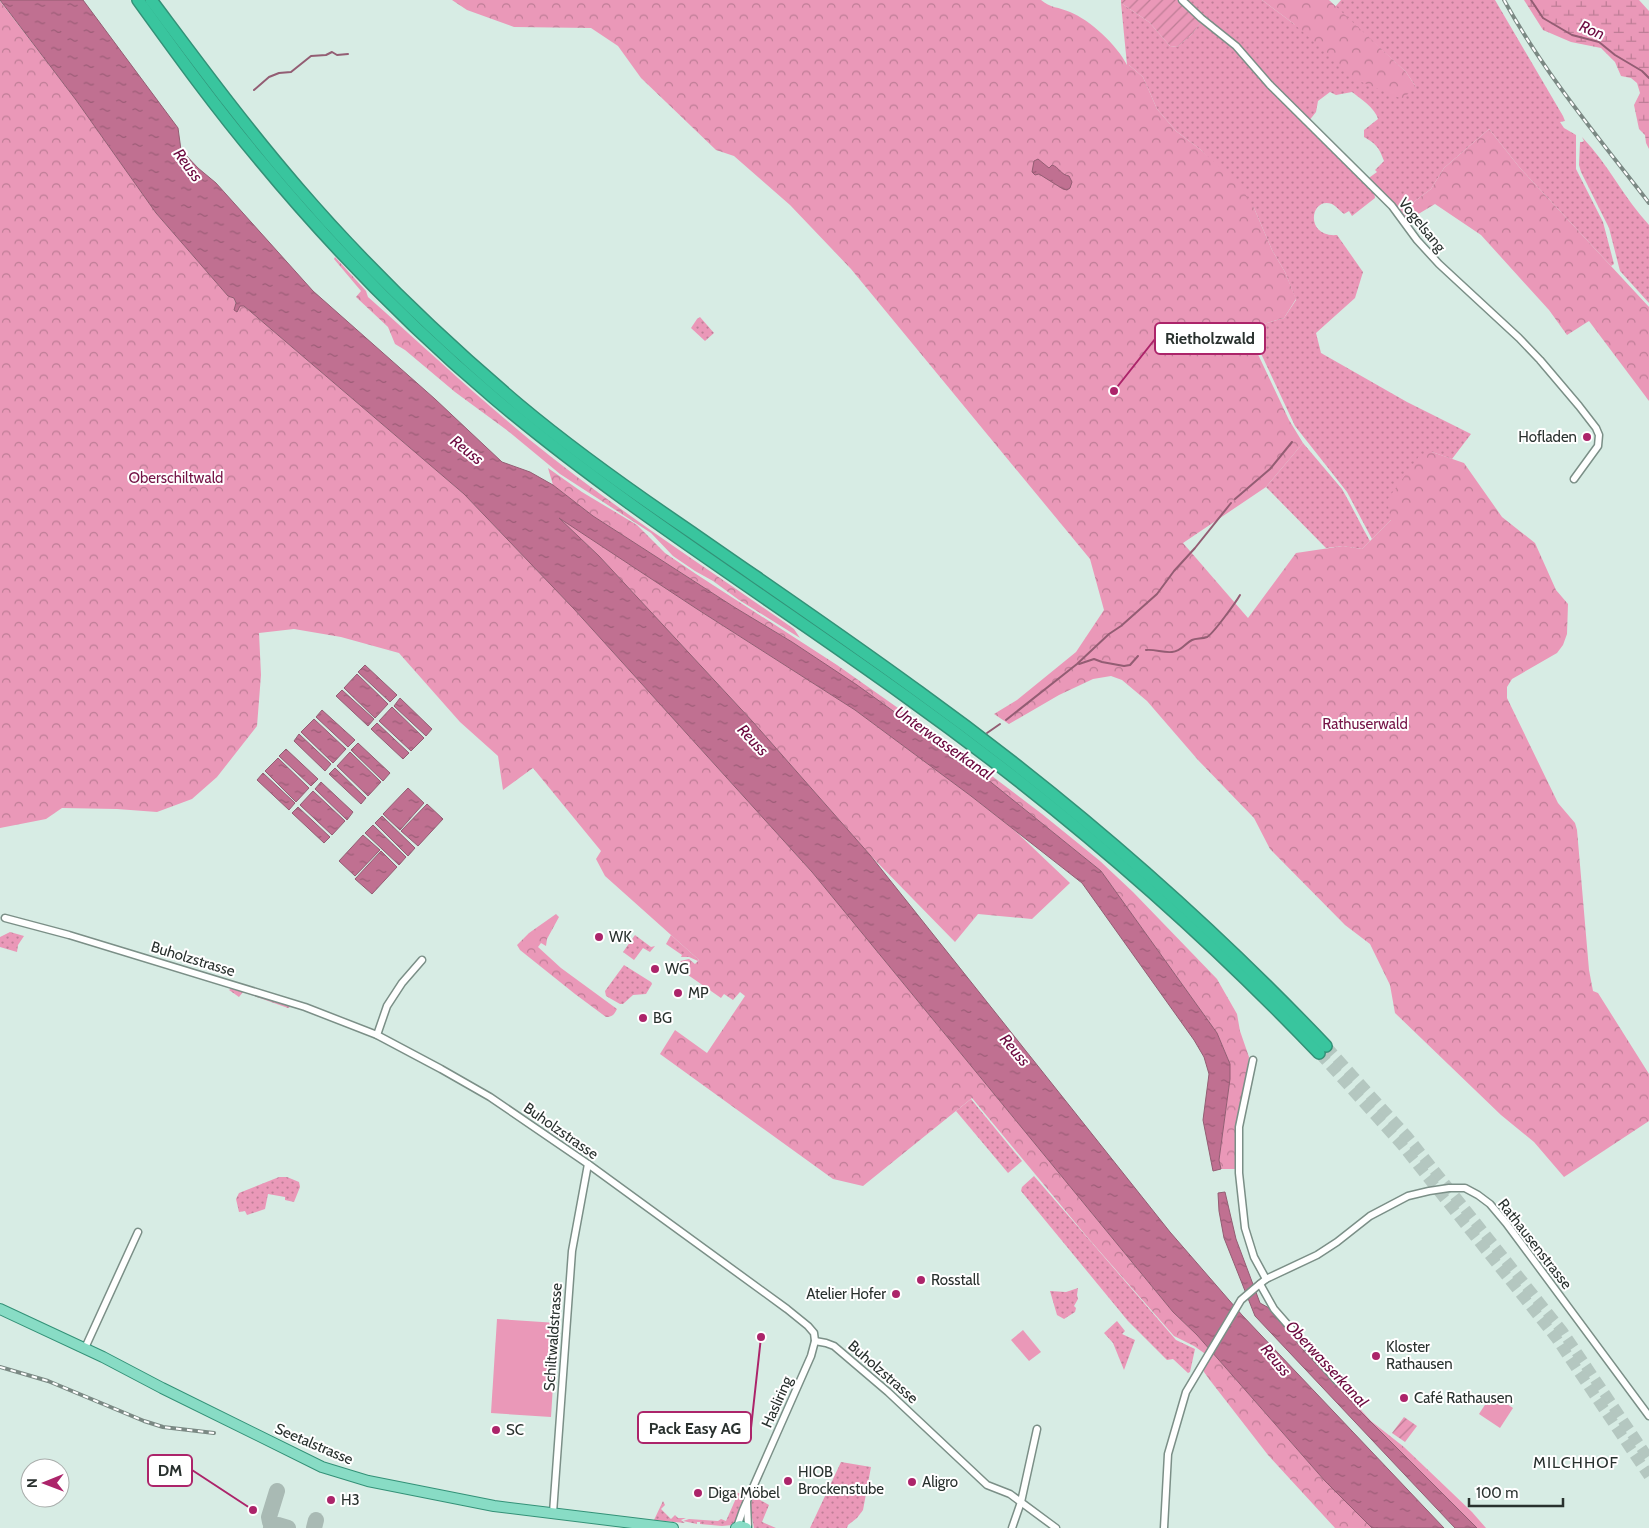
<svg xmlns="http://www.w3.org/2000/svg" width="1649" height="1528" viewBox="0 0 1649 1528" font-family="Cabin,sans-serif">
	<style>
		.grass { fill: url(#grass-dots) }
		.forest { fill: url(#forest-crowns) }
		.wetland { fill: url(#wetland-marsh) }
		.garden { fill: url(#garden-furrows) }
		.pitch { fill: #ea98b8 }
		.water { fill: url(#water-ripples); stroke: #935d73 }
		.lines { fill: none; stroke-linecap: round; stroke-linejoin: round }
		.stream { stroke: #935d73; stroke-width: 2 }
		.taxiway { stroke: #a9bab4; stroke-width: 16 }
		.highway-tunnel { stroke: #b4c7c0; stroke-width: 11; stroke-dasharray: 11 5.5; stroke-linecap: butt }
		.street-casing { stroke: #7b8f87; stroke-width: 9 }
		.primary-casing { stroke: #339177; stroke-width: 12 }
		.highway-casing { stroke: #339177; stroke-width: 14 }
		.street { stroke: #fff; stroke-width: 6 }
		.primary { stroke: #88dcc5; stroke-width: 10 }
		.highway { stroke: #39c59e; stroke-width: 11 }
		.rail-casing { stroke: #7b8984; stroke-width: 4 }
		.rail { stroke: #fff; stroke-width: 2; stroke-dasharray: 5.5; stroke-linecap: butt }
		.poi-dot { fill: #ac246a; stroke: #fff; stroke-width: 2 }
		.labels { text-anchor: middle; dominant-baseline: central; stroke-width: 4; stroke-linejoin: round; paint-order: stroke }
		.street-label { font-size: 15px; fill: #29312e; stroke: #fff }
		.poi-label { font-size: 15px; fill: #29312e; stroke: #fff; text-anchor: start }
		.park-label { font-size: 15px; fill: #751547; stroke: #fff }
		.water-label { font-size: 16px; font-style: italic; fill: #6c093f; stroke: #fff }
		.neighbourhood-label { font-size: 16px; letter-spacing: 1px; fill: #29312e; stroke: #fff }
		.leader { fill: none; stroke: #ac246a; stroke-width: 2 }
		.callout-dot { fill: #ac246a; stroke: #fff; stroke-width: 2 }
		.callout { fill: #fff; stroke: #ac246a; stroke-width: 2 }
		.callout-label { font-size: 16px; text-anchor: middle; font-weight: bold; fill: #29312e }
	</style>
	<defs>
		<pattern id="grass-dots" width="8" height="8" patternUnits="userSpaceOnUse" patternTransform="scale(1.25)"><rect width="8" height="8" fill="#ea98b8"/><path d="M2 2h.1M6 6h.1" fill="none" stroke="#be7d96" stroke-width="1.8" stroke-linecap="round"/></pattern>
		<pattern id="forest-crowns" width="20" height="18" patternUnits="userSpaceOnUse" patternTransform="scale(1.25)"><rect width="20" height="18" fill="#ea98b8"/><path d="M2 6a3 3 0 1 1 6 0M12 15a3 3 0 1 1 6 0" fill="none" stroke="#be7d96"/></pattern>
		<pattern id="wetland-marsh" width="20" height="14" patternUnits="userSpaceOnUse" patternTransform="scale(1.25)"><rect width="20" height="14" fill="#ea98b8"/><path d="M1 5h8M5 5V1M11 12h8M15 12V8" fill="none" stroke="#be7d96"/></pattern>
		<pattern id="garden-furrows" width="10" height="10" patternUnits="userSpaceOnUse" patternTransform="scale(1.25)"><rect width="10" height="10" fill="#ea98b8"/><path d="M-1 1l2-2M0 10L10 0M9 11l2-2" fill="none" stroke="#be7d96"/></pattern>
		<pattern id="water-ripples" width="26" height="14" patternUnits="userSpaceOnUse" patternTransform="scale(1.25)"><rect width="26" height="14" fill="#c07091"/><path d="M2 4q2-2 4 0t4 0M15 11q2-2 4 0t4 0" fill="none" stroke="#9c5d77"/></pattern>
	</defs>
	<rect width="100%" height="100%" fill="#d7ece4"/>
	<g class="grass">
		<path d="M1184 0H1262L1294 24 1416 87 1406 72 1335 7 1341 0H1495L1563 116 1565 121 1560 122 1564 128 1576 135V169L1603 222 1614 264 1611 266 1520 168 1489 129 1444 168 1431 189 1399 213 1366 180 1377 172 1375 170 1384 161C1379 147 1376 144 1364 137V130L1378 119C1375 108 1361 99 1352 92L1336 95 1330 92 1318 101 1316 112 1308 122 1219 29Z"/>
		<path d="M1121 3 1149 22 1170 46 1177 47 1192 34 1202 21 1222 35 1306 125 1374 191 1375 198 1352 216 1349 211 1344 214C1340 211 1336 206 1332 204 1310 196 1304 238 1337 235L1363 272 1355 298 1316 333 1321 353 1407 402 1471 434 1452 459 1432 452 1391 520 1372 539 1347 492 1295 426 1249 328 1284 318 1296 300 1285 272 1272 250 1254 208 1201 150 1176 131 1157 109 1143 77 1129 65H1127Z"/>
		<path d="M1582 137C1608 164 1624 198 1649 225V303L1620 271 1609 228 1581 172 1579 165 1580 142H1582L1584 141Z"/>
		<path d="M700 317 714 333 705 341 691 328 697 319Z"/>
		<path d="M1303 443 1342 489C1352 506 1360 524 1370 541L1362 549 1343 546 1326 548 1266 487Z"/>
		<path d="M10 932 24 936 18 945 17 952 0 947V937Z"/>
		<path d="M635 935 651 947 655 946 650 952 643 948 634 960 623 952Z"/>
		<path d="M671 935 699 960 698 961 689 957H681L682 955 666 944Z"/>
		<path d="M624 965 651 982 652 984 646 994 633 995 623 1004H620L606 996 605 991Z"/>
		<path d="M233 987 290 1006V1007L288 1008 243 992 239 997 229 990Z"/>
		<path d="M971 1099 1022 1161 1008 1173 956 1111Z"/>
		<path d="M1034 1176 1176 1340 1195 1349 1190 1372 1188 1373 1173 1359 1167 1360 1128 1321 1021 1191 1022 1187Z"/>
		<path d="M279 1177H287L299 1182 300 1187 294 1202 285 1200V1197L268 1194 265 1209 247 1215 245 1211 239 1212 236 1199 239 1193Z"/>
		<path d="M1078 1288 1077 1295 1078 1299 1074 1306 1076 1308 1075 1312 1064 1319 1057 1315 1050 1291 1066 1292Z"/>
		<path d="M1117 1321 1125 1331 1122 1334 1135 1340 1124 1370 1113 1343 1104 1333Z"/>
		<path d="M841 1462 871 1467 863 1510 857 1518 848 1525 847 1528H810Z"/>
		<path d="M734 1492 743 1494C746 1504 739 1518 732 1525L722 1526 700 1524V1522H697V1524L683 1521 689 1519 718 1521 721 1519 726 1521 737 1496 733 1494Z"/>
		<path d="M753 1496 769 1505 762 1522 776 1528H754L750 1507Z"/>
		<path d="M663 1501 665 1505 661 1509 671 1519 675 1515 678 1518H686L681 1520 685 1523 654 1520Z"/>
	</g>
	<g class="forest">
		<path d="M452 0H1041C1050 8 1059 7 1070 12 1090 20 1117 45 1127 65H1129L1143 77 1157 109 1176 131 1201 150 1241 187 1254 208 1272 250 1285 272 1296 299 1284 318 1246 329 1289 420 1303 443 1266 487 1183 543 1248 618 1296 553 1343 546 1362 549 1391 520 1387 500 1420 455 1432 452 1464 463 1502 517 1535 543 1556 590 1568 604 1567 634 1563 645 1557 653 1512 679 1507 687V698L1558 803 1575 823 1577 830 1589 970 1593 991 1598 993 1649 1074V1121L1564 1177 1534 1142 1501 1115 1395 1013 1390 985 1370 944 1345 925 1270 849 1254 818 1198 760 1147 701 1122 680 1111 676 1093 679 1059 695 1009 724 994 714 1017 700 1076 652 1104 610 1090 559 851 269 790 205 734 156 716 150 641 78 618 46 591 28 514 27 467 10Z"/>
		<path d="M1262 0H1329L1406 72 1416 87 1402 99 1357 80 1294 24Z"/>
		<path d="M0 1 76 100 156 213 228 296 234 298 236 306H244L464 494 574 609 812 872 1173 1312 1197 1335 1325 1481 1372 1528H1335L1268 1455 1209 1379 1204 1372V1353L1194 1346 1174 1336 1088 1238 972 1098 863 1186 833 1179 660 1054 675 1030 707 1053 745 996 740 992 733 1000 724 994 721 998 678 968 676 965 680 961 689 959 695 964 699 960 605 876 596 859 601 851 533 768 503 790 498 756 460 722 399 653 341 637 294 629 259 633 261 675 257 726 217 777 192 799 157 812 117 809 62 808 46 819 0 828Z"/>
		<path d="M1489 129 1520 168 1649 307V401L1589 321 1567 335 1549 310 1481 235 1435 204 1405 222 1399 213 1431 189 1444 168Z"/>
		<path d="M335 257 366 291 368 297C422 345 474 394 530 440 614 508 705 567 794 629L800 638 739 600 713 581 695 571 673 556 651 533 560 474 508 431 455 392 405 350 395 344 388 327 356 297 361 291 334 259Z"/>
		<path d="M548 468 582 492 637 525 665 553 696 574 837 665 959 751 1042 814 1100 861 1133 892 1217 979 1237 1014 1240 1031 1249 1057 1242 1106 1236 1130 1235 1169H1221L1219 1160 1230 1079V1064L1217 1033 1101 871 982 775 922 730 792 642 734 607 593 516 553 485Z"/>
		<path d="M558 517 697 609 855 710 971 796 1013 829 1070 883 1032 919 978 914 955 942 870 855 753 722 599 556Z"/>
		<path d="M556 914 559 917 547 939 546 946 541 943 538 947 561 968 617 1009C614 1015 612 1017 606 1017L575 994 520 950 517 945 529 933Z"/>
		<path d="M1270 1306 1302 1345 1371 1421 1404 1447 1472 1512 1486 1528H1477L1362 1413 1303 1350 1269 1308Z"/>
	</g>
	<path class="wetland" d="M1524 0H1639L1649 11V149L1646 143 1645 135 1639 129 1634 105 1640 93 1637 83 1631 78 1621 76 1615 62 1601 48 1571 42 1543 30Z"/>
	<g class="garden">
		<path d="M1121 0H1180L1202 21 1192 34 1177 47 1170 46 1149 22 1121 3Z"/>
		<path d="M1404 1417 1417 1426 1405 1442 1392 1433Z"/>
	</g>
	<g class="pitch">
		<path d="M497 1319 557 1323 551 1417 491 1413Z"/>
		<path d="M1023 1330 1041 1352 1029 1361 1011 1340Z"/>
		<path d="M1492 1394 1513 1408 1500 1428 1479 1414Z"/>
	</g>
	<g class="water">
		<path d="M0 0H83L178 128 181 150 198 168 216 183 313 291 435 399 502 462 530 472 553 485 593 516 734 607 792 642 857 685 982 775 1101 871 1217 1033 1230 1064V1079L1219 1160 1221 1169 1213 1171 1203 1120 1209 1074 1204 1057 1194 1040 1082 883 971 796 855 710 697 609 559 518 599 556 753 722 870 855 1170 1232 1242 1315 1444 1528H1372L1325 1481 1197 1335 1173 1312 812 872 574 609 464 494 244 306H240L237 312 234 310 236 303 234 298 228 296 156 213 76 100Z"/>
		<path d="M1038 159 1049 168 1052 165C1059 167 1061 175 1069 176L1072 182 1070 188 1067 190 1063 189 1039 174 1035 175 1032 172 1034 161Z"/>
		<path d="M365 665 397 695 390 702 358 672Z"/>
		<path d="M357 674 388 704 375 718 344 688Z"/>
		<path d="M342 690 374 719 368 726 336 696Z"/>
		<path d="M400 698 432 729 426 736 394 706Z"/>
		<path d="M392 707 424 738 411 751 379 721Z"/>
		<path d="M322 710 355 740 348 747 316 717Z"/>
		<path d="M314 719 346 749 333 763 301 732Z"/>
		<path d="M377 723 409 753 403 759 371 729Z"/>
		<path d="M299 734 331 764 325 771 294 741Z"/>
		<path d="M358 743 390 773 383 781 351 750Z"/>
		<path d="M286 749 318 779 311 786 279 756Z"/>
		<path d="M350 752 381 782 368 796 337 766Z"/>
		<path d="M278 758 309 788 296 802 265 771Z"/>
		<path d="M335 768 366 798 361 804 329 774Z"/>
		<path d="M263 773 295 803 289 810 257 780Z"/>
		<path d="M321 782 353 812 347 820 315 789Z"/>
		<path d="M408 788 424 803 400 830 383 814Z"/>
		<path d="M313 791 345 821 332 835 300 805Z"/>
		<path d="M427 804 443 819 418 846 401 831Z"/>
		<path d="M298 807 330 837 324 843 292 813Z"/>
		<path d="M382 816 415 848 408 856 375 823Z"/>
		<path d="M373 825 406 857 399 865 365 833Z"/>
		<path d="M363 835 380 850 355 876 339 861Z"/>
		<path d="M381 851 397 867 372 894 355 879Z"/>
		<path d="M1225 1192 1236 1239 1260 1303 1269 1308 1303 1350 1362 1413 1477 1528H1455L1255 1316 1224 1238 1219 1211 1218 1193Z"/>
	</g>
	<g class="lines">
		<g class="stream">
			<path d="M1531 0 1543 18 1572 35 1599 42 1615 55 1642 71 1649 78"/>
			<path d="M254 90 269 77 279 73 291 72 311 56 326 55 332 52 337 55 348 54"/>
			<path d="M1235 499 1270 469 1292 442"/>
			<path d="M1146 650C1155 649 1163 653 1172 652 1182 651 1184 644 1192 640 1196 638 1202 639 1207 637 1213 634 1236 602 1240 595"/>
			<path d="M1079 664 1094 659 1102 662 1124 666 1130 665 1138 656"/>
			<path d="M1006 720 1077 664 1109 634 1121 626 1157 594 1174 571 1195 548 1231 503"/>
			<path d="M987 733 1000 724"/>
			<path d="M958 760 963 754"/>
		</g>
		<g class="taxiway">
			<path d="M270 1522 269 1517 277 1491"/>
			<path d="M271 1528 278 1525 288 1528"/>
			<path d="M314 1528 316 1520"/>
		</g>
		<g class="highway-tunnel">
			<path d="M1326 1046 1407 1136 1563 1332 1649 1459"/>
			<path d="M1319 1053 1401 1144 1556 1338 1649 1476"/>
		</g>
		<g class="street-casing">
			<g id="street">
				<path d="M1182 0 1201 18 1236 46 1270 85 1392 206 1417 240 1439 264 1519 338 1540 360 1579 406 1596 428 1599 435 1598 446 1574 479"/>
				<path d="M5 918 69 935 305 1007 377 1035 441 1069 490 1097 588 1164 787 1309 808 1326 814 1333 815 1341 811 1356 743 1510 737 1527"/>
				<path d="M377 1035 387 1006 402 983 422 960"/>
				<path d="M1253 1060 1239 1127V1173L1245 1228 1254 1257 1266 1279"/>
				<path d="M1260 1284 1274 1309 1337 1381"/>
				<path d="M815 1341 826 1343 834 1346 888 1392 987 1485 1010 1494 1056 1528"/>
				<path d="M85 1348 138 1232"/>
				<path d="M747 1502 748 1528"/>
				<path d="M553 1513 572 1251 588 1164"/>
				<path d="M1012 1528 1021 1502 1037 1429"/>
				<path d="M1164 1528 1168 1454 1186 1392 1241 1300 1255 1288 1266 1279 1317 1255 1337 1242 1370 1216 1408 1196 1429 1191 1449 1188H1465L1478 1195 1490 1204 1506 1223 1649 1416"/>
			</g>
		</g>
		<g class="primary-casing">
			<g id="primary">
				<path d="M0 1309 103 1357 162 1388 322 1467 368 1481 494 1506 673 1528"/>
				<path d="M736 1528 740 1526 746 1528"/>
			</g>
		</g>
		<g class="highway-casing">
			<g id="highway">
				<path d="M138 0C177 54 216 108 259 159 330 245 409 326 494 398 624 508 770 598 908 698 1055 803 1194 922 1319 1053"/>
				<path d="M151 0C199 64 246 128 298 188 365 266 440 338 519 405 574 451 632 492 691 532 767 585 844 637 919 692 1066 798 1201 915 1326 1046"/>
			</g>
		</g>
		<use href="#street" class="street"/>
		<use href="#primary" class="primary"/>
		<use href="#highway" class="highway"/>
		<g class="rail-casing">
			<g id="rail">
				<path d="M1504 0C1544 73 1598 137 1649 203"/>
				<path d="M0 1367 48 1381 144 1421 163 1427 214 1433"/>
			</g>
		</g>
		<use href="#rail" class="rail"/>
	</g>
	<g class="poi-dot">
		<circle cx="1587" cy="437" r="5"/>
		<circle cx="599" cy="937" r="5"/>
		<circle cx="655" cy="969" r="5"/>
		<circle cx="678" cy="993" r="5"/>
		<circle cx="643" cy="1018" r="5"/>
		<circle cx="921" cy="1280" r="5"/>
		<circle cx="896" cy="1294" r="5"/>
		<circle cx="1376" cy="1356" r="5"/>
		<circle cx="1404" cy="1398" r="5"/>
		<circle cx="496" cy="1430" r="5"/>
		<circle cx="788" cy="1481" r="5"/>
		<circle cx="912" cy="1482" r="5"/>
		<circle cx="698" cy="1493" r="5"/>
		<circle cx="331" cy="1500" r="5"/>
	</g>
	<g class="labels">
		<g class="street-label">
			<text transform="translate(1422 225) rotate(51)">Vogelsang</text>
			<text transform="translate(193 959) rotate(17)">Buholzstrasse</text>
			<text transform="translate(561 1131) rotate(35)">Buholzstrasse</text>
			<text transform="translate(1535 1244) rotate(52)">Rathausenstrasse</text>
			<text transform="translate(553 1337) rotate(-86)">Schiltwaldstrasse</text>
			<text transform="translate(883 1372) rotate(41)">Buholzstrasse</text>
			<text transform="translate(777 1402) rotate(-66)">Hasliring</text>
			<text transform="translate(314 1444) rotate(23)">Seetalstrasse</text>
		</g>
		<g class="poi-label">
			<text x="1577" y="437" text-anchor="end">Hofladen</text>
			<text x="609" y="937">WK</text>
			<text x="665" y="969">WG</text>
			<text x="688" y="993">MP</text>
			<text x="653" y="1018">BG</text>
			<text x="931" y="1280">Rosstall</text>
			<text x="886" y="1294" text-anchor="end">Atelier Hofer</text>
			<text x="1386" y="1347">Kloster<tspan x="1386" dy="17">Rathausen</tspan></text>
			<text x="1414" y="1398">Café Rathausen</text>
			<text x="506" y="1430">SC</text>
			<text x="798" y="1472">HIOB<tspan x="798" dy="17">Brockenstube</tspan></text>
			<text x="922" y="1482">Aligro</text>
			<text x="708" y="1493">Diga Möbel</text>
			<text x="341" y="1500">H3</text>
		</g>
		<g class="park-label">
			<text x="176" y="478">Oberschiltwald</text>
			<text x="1365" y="724">Rathuserwald</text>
		</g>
		<g class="water-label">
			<text transform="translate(1592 30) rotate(22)">Ron</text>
			<text transform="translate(188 165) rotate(53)">Reuss</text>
			<text transform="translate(467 450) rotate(38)">Reuss</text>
			<text transform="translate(753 740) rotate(47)">Reuss</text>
			<text transform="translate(944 743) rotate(35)">Unterwasserkanal</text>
			<text transform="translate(1015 1050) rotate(50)">Reuss</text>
			<text transform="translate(1276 1360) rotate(50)">Reuss</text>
			<text transform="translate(1327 1364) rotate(47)">Oberwasserkanal</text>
		</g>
		<g class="neighbourhood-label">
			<text x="1576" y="1462">MILCHHOF</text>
		</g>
	</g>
	<path class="leader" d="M1114 391L1155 339M761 1337L751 1428M253 1510L192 1470"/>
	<g class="callout-dot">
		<circle cx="1114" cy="391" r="5"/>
		<circle cx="761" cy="1337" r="5"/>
		<circle cx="253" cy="1510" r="5"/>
	</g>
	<g class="callout">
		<rect x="1155" y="323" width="110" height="31" rx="5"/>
		<rect x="638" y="1412" width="113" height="31" rx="5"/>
		<rect x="148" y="1455" width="44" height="31" rx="5"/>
	</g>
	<g class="callout-label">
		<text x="1210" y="344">Rietholzwald</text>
		<text x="695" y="1434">Pack Easy AG</text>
		<text x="170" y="1476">DM</text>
	</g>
	<g transform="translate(45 1483) rotate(269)"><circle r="24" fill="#ffffff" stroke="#a9adab"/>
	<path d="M0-4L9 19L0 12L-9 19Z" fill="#ac246a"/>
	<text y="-8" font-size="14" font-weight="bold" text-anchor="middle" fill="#29312e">N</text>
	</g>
	<path d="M1469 1498v8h94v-8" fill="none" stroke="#29312e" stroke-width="2.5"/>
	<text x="1476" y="1498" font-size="15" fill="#29312e" stroke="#ffffff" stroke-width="4" paint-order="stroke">100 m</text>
</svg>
